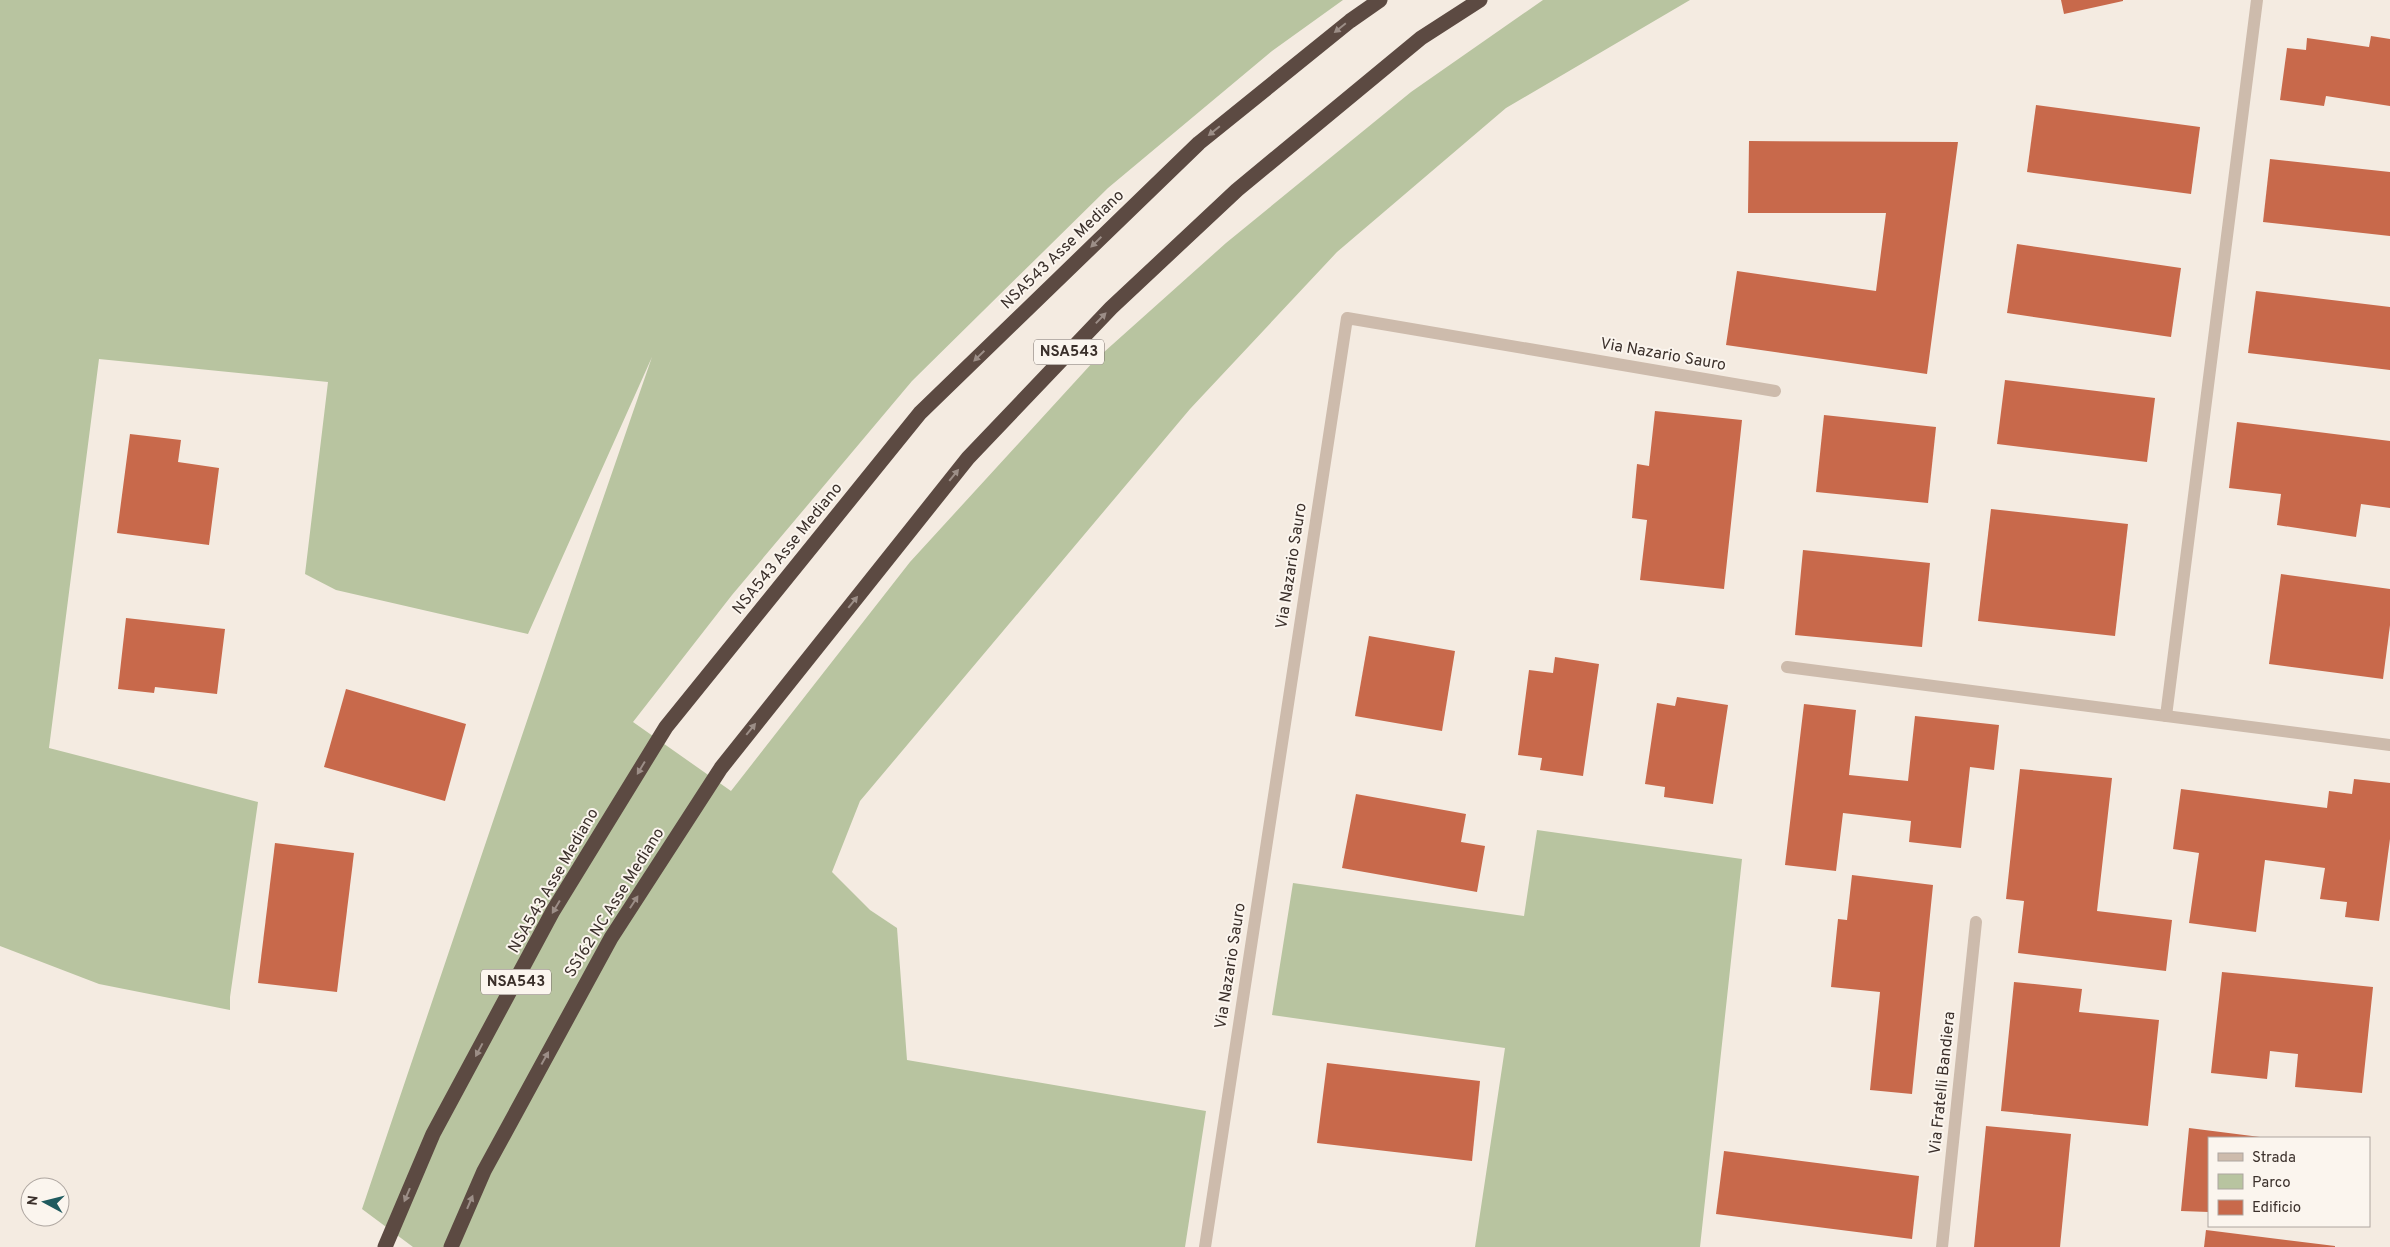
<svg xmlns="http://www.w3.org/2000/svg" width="2390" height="1247" viewBox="0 0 2390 1247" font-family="Overpass,sans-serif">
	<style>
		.green { fill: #b8c4a0 }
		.building { fill: #c8694b }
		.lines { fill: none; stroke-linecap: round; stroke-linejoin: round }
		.street { stroke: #cdbbac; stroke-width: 12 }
		.highway { stroke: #5c4a42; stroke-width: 15 }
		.oneway { fill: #9c8e87 }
		.labels { text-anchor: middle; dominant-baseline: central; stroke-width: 4; stroke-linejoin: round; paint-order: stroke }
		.shield { fill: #fbf5ee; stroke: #756b66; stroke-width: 1 }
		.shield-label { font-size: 15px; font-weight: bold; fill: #3b302b }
		.street-label { font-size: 16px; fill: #3b302b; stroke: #fbf5ee }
	</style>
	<rect width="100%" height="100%" fill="#f4ebe1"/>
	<g class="green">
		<path d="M0 0H1343L1272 51 1108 188 912 381 732 595 633 722 731 791 910 562 1094 361 1226 243 1411 92 1543 0H1690L1506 108 1337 252 1190 409 860 801 832 872 870 910 897 928 907 1060 1206 1111 1185 1247H413L362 1209 558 629 652 357 528 634 336 590 305 574 328 382 99 359 49 748 258 802 230 997V1010L99 984 0 946Z"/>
		<path d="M1537 830 1742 859 1700 1247H1475L1505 1048 1272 1015 1293 883 1524 916Z"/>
	</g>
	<g class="building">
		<path d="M2061 0H2123V1L2064 14Z"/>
		<path d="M2371 36 2390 39V106L2326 96 2324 106 2280 100 2287 48 2306 50 2307 38 2369 47Z"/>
		<path d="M2036 105 2200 127 2191 194 2027 172Z"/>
		<path d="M1749 141 1958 142 1927 374 1726 345 1737 271 1876 291 1886 213H1748Z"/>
		<path d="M2270 159 2390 172V236L2263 222Z"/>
		<path d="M2017 244 2181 268 2171 337 2007 313Z"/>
		<path d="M2256 291 2390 307V370L2248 353Z"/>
		<path d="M2005 380 2155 398 2147 462 1997 444Z"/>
		<path d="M1655 411 1742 420 1724 589 1640 580 1647 520 1632 518 1637 464 1649 466Z"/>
		<path d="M1824 415 1936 427 1928 503 1816 492Z"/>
		<path d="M2237 422 2390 441V508L2361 504 2356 537 2277 525 2281 494 2229 488Z"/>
		<path d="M130 434 181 440 178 462 219 468 209 545 117 533Z"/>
		<path d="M1991 509 2128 524 2115 636 1978 621Z"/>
		<path d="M1803 550 1930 563 1922 647 1795 635Z"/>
		<path d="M2281 574 2390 589V625L2383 679 2269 664Z"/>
		<path d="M126 618 225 629 217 694 155 687 154 693 118 689Z"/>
		<path d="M1369 636 1455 651 1442 731 1355 716Z"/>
		<path d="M1555 657 1599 664 1583 776 1540 770 1542 758 1518 755 1529 670 1553 673Z"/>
		<path d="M346 689 466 724 445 801 324 767Z"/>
		<path d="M1677 697 1728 705 1713 804 1664 797 1665 787 1645 784 1657 703 1675 706Z"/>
		<path d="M1804 704 1856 710 1849 775 1908 781 1915 716 1999 725 1994 770 1970 767 1961 848 1909 842 1911 821 1843 813 1836 871 1785 865Z"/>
		<path d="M2020 769 2112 778 2097 911 2172 920 2166 971 2018 953 2024 901 2006 899Z"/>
		<path d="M2354 779 2390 783V839L2379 921 2345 917 2347 902 2320 899 2325 868 2265 860 2256 932 2189 923 2199 853 2173 849 2181 789 2327 808 2329 791 2352 794Z"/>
		<path d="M1356 794 1466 814 1461 842 1485 846 1477 892 1342 868Z"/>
		<path d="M275 843 354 853 337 992 258 983Z"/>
		<path d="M1852 875 1933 885 1912 1094 1870 1090 1880 992 1831 987 1838 919 1847 920Z"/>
		<path d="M2222 972 2373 987 2362 1093 2295 1087 2298 1054 2270 1051 2267 1079 2211 1073Z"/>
		<path d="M2014 982 2082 989 2079 1012 2159 1020 2148 1126 2001 1111Z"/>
		<path d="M1327 1063 1480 1081 1472 1161 1317 1143Z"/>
		<path d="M1986 1126 2071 1134 2060 1247H1974Z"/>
		<path d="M2189 1128 2260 1137 2209 1138V1212L2181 1211Z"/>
		<path d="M1724 1151 1919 1176 1912 1239 1716 1214Z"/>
		<path d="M2206 1230 2335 1246V1247H2204Z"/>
	</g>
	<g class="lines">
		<g class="street">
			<path d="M1787 667 2390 745"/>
			<path d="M2166 716 2257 0"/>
			<path d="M1205 1247 1347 318 1775 391"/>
			<path d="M1942 1247 1976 922"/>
		</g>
		<g class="highway">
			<path d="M385 1247 433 1134 553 911 666 727 920 413 1199 143 1350 21 1380 0"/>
			<path d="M451 1247 484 1171 611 938 721 768 968 458 1111 308 1237 190 1421 38 1480 0"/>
		</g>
	</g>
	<defs><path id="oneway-solid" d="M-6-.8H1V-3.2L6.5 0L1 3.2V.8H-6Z" transform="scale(1.25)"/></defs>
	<g class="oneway">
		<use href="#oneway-solid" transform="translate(1340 28) rotate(141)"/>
		<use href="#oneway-solid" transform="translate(1214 131) rotate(141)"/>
		<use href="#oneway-solid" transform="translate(1096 242) rotate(136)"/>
		<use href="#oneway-solid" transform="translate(1101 318) rotate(-46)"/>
		<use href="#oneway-solid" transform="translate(979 356) rotate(136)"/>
		<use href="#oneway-solid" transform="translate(954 475) rotate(-51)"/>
		<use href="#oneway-solid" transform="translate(853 602) rotate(-51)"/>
		<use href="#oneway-solid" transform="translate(751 729) rotate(-51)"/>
		<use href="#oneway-solid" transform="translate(641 768) rotate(121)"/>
		<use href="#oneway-solid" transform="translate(634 902) rotate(-57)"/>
		<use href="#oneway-solid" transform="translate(556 907) rotate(121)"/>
		<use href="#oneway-solid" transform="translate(479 1050) rotate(118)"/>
		<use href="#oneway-solid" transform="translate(545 1058) rotate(-61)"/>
		<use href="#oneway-solid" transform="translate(407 1195) rotate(113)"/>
		<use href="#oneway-solid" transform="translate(470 1202) rotate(-67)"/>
	</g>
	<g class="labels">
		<g class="shield">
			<rect x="1034" y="339.5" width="70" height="25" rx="4"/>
			<rect x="481" y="969.5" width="70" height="25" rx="4"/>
		</g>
		<g class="shield-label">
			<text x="1069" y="352">NSA543</text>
			<text x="516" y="982">NSA543</text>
		</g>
		<g class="street-label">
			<text transform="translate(1063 250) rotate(-44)">NSA543 Asse Mediano</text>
			<text transform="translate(1663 355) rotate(10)">Via Nazario Sauro</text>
			<text transform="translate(788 549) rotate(-51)">NSA543 Asse Mediano</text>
			<text transform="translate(1292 566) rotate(-81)">Via Nazario Sauro</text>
			<text transform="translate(554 881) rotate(-60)">NSA543 Asse Mediano</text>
			<text transform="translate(615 903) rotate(-58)">SS162 NC Asse Mediano</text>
			<text transform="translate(1231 966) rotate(-81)">Via Nazario Sauro</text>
			<text transform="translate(1943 1083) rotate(-84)">Via Fratelli Bandiera</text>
		</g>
	</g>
	<rect x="2208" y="1137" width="162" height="90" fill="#fbf5ee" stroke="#aea6a0"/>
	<rect x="2218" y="1153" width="25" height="8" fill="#cdbbac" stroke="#aea6a0"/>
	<text x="2252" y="1162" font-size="15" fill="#3b302b">Strada</text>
	<rect x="2218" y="1174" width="25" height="15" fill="#b8c4a0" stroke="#aea6a0"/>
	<text x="2252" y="1187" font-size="15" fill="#3b302b">Parco</text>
	<rect x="2218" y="1200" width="25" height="15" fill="#c8694b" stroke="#aea6a0"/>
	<text x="2252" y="1212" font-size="15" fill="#3b302b">Edificio</text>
	<g transform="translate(45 1202) rotate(277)"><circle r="24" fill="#fbf5ee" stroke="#aea6a0"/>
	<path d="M0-4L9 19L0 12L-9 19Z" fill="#1f5a5e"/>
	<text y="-8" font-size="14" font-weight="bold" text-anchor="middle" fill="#3b302b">N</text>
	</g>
</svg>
